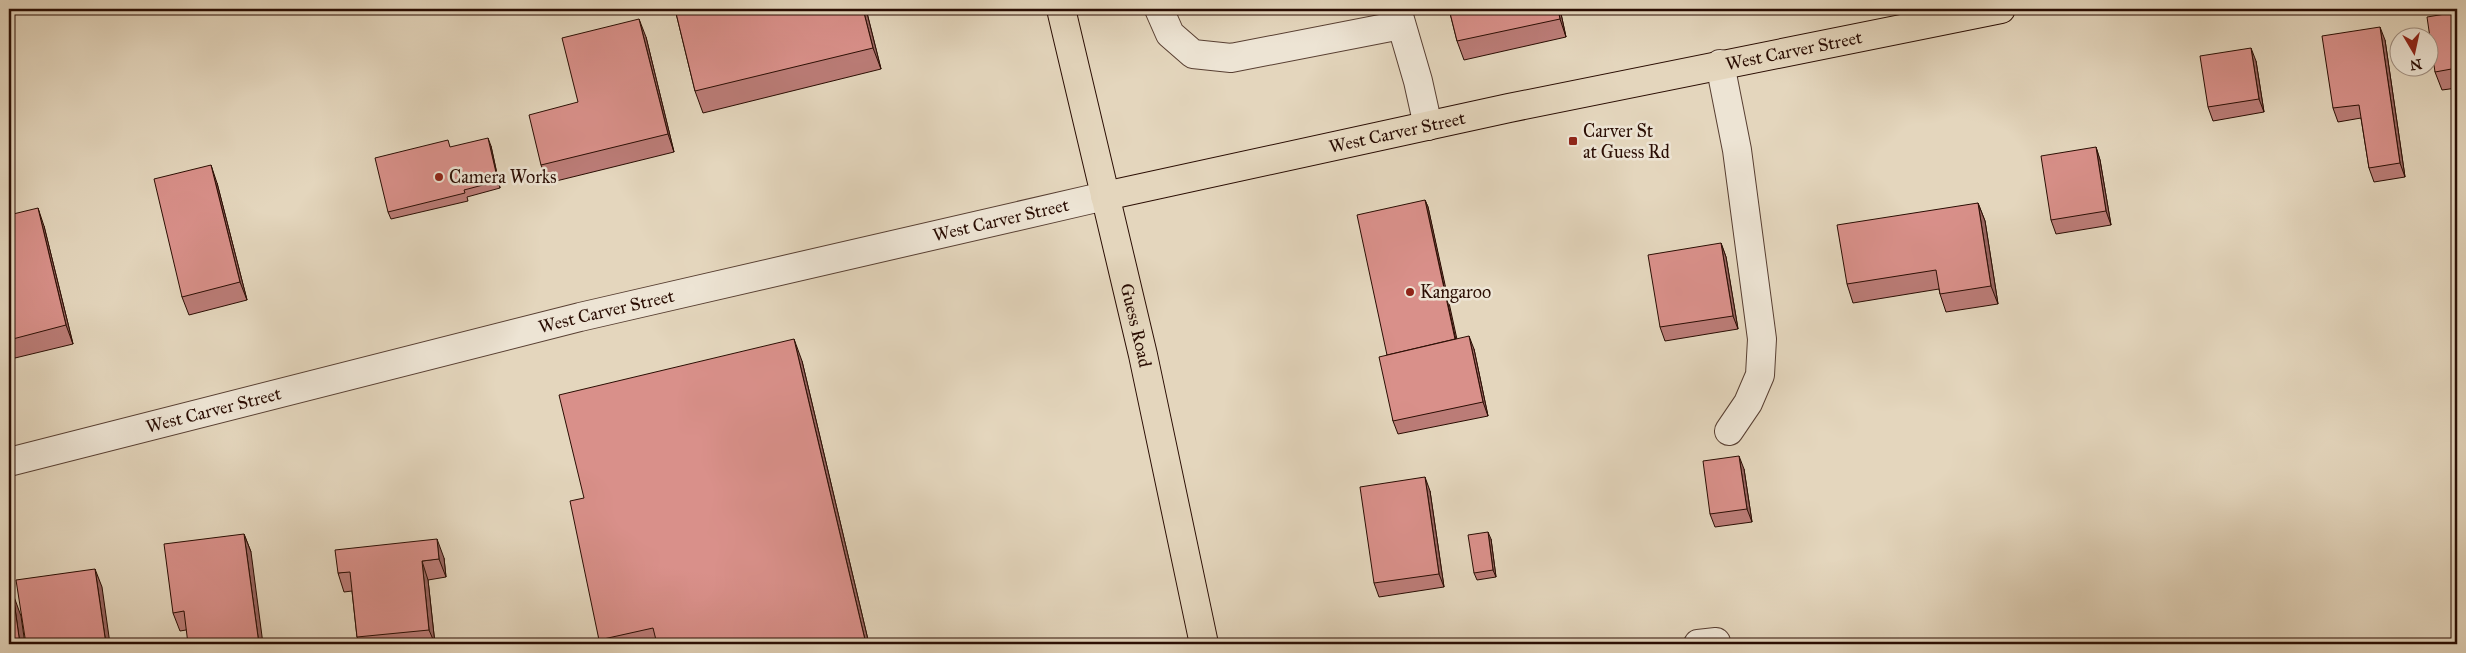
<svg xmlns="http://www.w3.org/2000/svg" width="2466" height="653" viewBox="0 0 2466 653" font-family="'IM FELL Great Primer',serif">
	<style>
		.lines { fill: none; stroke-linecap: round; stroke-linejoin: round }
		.minor-casing { stroke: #583f32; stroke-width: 30 }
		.major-casing { stroke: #2a0d03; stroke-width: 30 }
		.minor { stroke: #ede4d4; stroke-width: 28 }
		.major { stroke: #e4d6bd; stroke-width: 28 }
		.wall { fill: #bb7c77; stroke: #2a0d03 }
		.shaded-wall { fill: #986561; stroke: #2a0d03 }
		.building { fill: #d9908a; stroke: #2a0d03 }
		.poi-dot { fill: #8f2418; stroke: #ede4d4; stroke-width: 2 }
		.labels { text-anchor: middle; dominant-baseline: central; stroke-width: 5; stroke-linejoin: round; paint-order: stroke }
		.street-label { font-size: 18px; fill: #2a0d03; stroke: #ede4d4 }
		.poi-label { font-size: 18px; fill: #2a0d03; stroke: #ede4d4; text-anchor: start }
	</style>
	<rect width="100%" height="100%" fill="#e4d6bd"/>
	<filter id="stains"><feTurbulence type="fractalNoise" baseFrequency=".004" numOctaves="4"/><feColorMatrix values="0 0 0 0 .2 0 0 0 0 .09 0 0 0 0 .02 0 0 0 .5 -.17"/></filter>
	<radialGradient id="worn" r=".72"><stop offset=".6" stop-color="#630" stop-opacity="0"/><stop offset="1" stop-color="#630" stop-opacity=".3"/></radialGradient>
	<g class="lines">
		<g class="minor-casing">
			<g id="minor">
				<path d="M1159 9 1170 34 1193 54 1231 58 1401 25"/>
				<path d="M1397 9 1418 81 1428 126"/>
				<path d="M1720 64 1737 150 1762 339 1760 375 1748 403 1729 431"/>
				<path id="s1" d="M9 462 580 317 1105 196"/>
				<path d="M1698 644 1716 642"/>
			</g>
		</g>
		<g class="major-casing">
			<g id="major">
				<path id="s2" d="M1061 9 1143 355 1204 644"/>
				<path id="s3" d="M1105 196 1509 108 2001 9"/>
			</g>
		</g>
		<use href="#minor" class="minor"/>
		<use href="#major" class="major"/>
	</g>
	<g class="wall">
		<path d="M675 9H866L881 69 703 113 695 91Z"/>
		<path d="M1449 9H1560L1566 37 1464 60 1457 41Z"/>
		<path d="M2457 12V88L2442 90 2435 72Z"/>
		<path d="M646 37 674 152 548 183 541 165 578 102Z"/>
		<path d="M2385 40 2405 177 2374 182 2369 168 2361 118 2338 122 2333 108Z"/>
		<path d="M2256 61 2264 112 2213 121 2208 107Z"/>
		<path d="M491 146 500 188 467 197 468 201 391 219 388 212Z"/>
		<path d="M2096 147 2100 160 2111 225 2056 234 2051 220Z"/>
		<path d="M217 183 247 300 189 315 182 297Z"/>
		<path d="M1425 200 1428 207 1456 339 1474 349 1488 416 1398 434 1393 421 1387 355Z"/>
		<path d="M1978 203 1985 221 1998 304 1946 312 1940 294 1939 289 1853 303 1847 284Z"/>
		<path d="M44 226 73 344 15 358 9 339Z"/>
		<path d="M1721 243 1726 257 1738 329 1665 341 1660 327Z"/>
		<path d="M802 361 869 644H601L599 640 584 498Z"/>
		<path d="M1744 469 1752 522 1715 527 1710 514Z"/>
		<path d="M1430 491 1444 587 1379 597 1374 583Z"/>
		<path d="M244 534 251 552 186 630 180 631 173 613Z"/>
		<path d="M1491 539 1496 577 1477 580 1474 573Z"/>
		<path d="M444 558 446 577 428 580 435 644H360L357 637 352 591 344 592 338 573Z"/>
	</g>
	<g class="shaded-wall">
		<path d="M863 9H866L881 69 873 48Z"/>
		<path d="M1558 9H1560L1566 37 1560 19Z"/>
		<path d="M639 19 646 37 674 152 668 134Z"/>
		<path d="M2380 27 2385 40 2405 177 2400 163Z"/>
		<path d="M2251 48 2256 61 2264 112 2259 99Z"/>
		<path d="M488 138 491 146 500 188 498 181Z"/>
		<path d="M2096 147 2100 160 2111 225 2106 211Z"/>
		<path d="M211 165 217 183 247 300 240 282Z"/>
		<path d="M1425 200 1428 207 1460 353 1457 345Z"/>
		<path d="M1978 203 1985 221 1998 304 1991 286Z"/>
		<path d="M38 208 44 226 73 344 66 325Z"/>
		<path d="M1721 243 1726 257 1738 329 1733 316Z"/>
		<path d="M1469 336 1474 349 1488 416 1483 402Z"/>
		<path d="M794 339 802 361 869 644H866Z"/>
		<path d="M1739 456 1744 469 1752 522 1747 509Z"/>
		<path d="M1425 477 1430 491 1444 587 1439 574Z"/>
		<path d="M1488 532 1491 539 1496 577 1493 570Z"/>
		<path d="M244 534 251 552 263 644H259Z"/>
		<path d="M437 539 444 558 446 577 439 559Z"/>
		<path d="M422 561 428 580 435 644 429 630Z"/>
		<path d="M95 569 102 587 110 644H106Z"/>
		<path d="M13 594 21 616 25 644H20Z"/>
	</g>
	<g class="building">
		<path d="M675 9H863L873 48 695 91Z"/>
		<path d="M1449 9H1558L1560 19 1457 41Z"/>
		<path d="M2457 12V68L2435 72 2427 17Z"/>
		<path d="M639 19 668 134 541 165 529 115 578 102 562 38Z"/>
		<path d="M2380 27 2400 163 2369 168 2359 105 2333 108 2322 36Z"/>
		<path d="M2251 48 2259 99 2208 107 2200 56Z"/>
		<path d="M488 138 498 181 464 190 465 193 388 212 375 158 448 140 450 147Z"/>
		<path d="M2096 147 2106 211 2051 220 2041 156Z"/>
		<path d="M211 165 240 282 182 297 154 179Z"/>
		<path d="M1425 200 1455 339 1387 355 1357 215Z"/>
		<path d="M1978 203 1991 286 1940 294 1936 270 1847 284 1837 225Z"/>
		<path d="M38 208 66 325 9 340V215Z"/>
		<path d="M1721 243 1733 316 1660 327 1648 255Z"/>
		<path d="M1469 336 1483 402 1393 421 1379 357Z"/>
		<path d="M794 339 866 644H657L653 628 599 640 570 501 584 498 559 395Z"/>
		<path d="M1739 456 1747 509 1710 514 1703 461Z"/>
		<path d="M1425 477 1439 574 1374 583 1360 487Z"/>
		<path d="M1488 532 1493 570 1474 573 1468 535Z"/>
		<path d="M244 534 259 644H188L184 611 173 613 164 544Z"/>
		<path d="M437 539 439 559 422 561 429 630 357 637 350 572 338 573 335 550Z"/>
		<path d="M95 569 106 644H26L16 580Z"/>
		<path d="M13 594 20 644H9V595Z"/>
	</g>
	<g class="poi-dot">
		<rect x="1568" y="136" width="10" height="10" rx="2.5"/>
		<circle cx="439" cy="177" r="5"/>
		<circle cx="1410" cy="292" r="5"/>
	</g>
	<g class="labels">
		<g class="street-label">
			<text stroke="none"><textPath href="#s3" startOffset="704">West Carver Street</textPath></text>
			<text stroke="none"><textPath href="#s3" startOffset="299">West Carver Street</textPath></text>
			<text stroke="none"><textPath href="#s1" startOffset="1021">West Carver Street</textPath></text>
			<text stroke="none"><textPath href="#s1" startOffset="616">West Carver Street</textPath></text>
			<text stroke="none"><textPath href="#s2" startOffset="325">Guess Road</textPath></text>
			<text stroke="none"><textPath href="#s1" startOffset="211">West Carver Street</textPath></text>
		</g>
		<g class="poi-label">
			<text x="1583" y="131">Carver St<tspan x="1583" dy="21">at Guess Rd</tspan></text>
			<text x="449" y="177">Camera Works</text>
			<text x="1420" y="292">Kangaroo</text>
		</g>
	</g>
	<rect width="2466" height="653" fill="none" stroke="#e4d6bd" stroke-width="30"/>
	<rect x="10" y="10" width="2446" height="633" fill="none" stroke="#2a0d03" stroke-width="2.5"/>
	<rect x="15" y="15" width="2436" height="623" fill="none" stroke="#2a0d03"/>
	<g transform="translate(2414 52) rotate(171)"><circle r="24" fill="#ede4d4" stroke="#9f8e80"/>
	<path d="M0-4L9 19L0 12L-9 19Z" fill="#8f2418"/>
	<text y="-8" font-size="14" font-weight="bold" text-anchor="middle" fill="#2a0d03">N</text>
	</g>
	<rect width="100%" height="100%" filter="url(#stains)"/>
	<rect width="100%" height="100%" fill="url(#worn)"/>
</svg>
